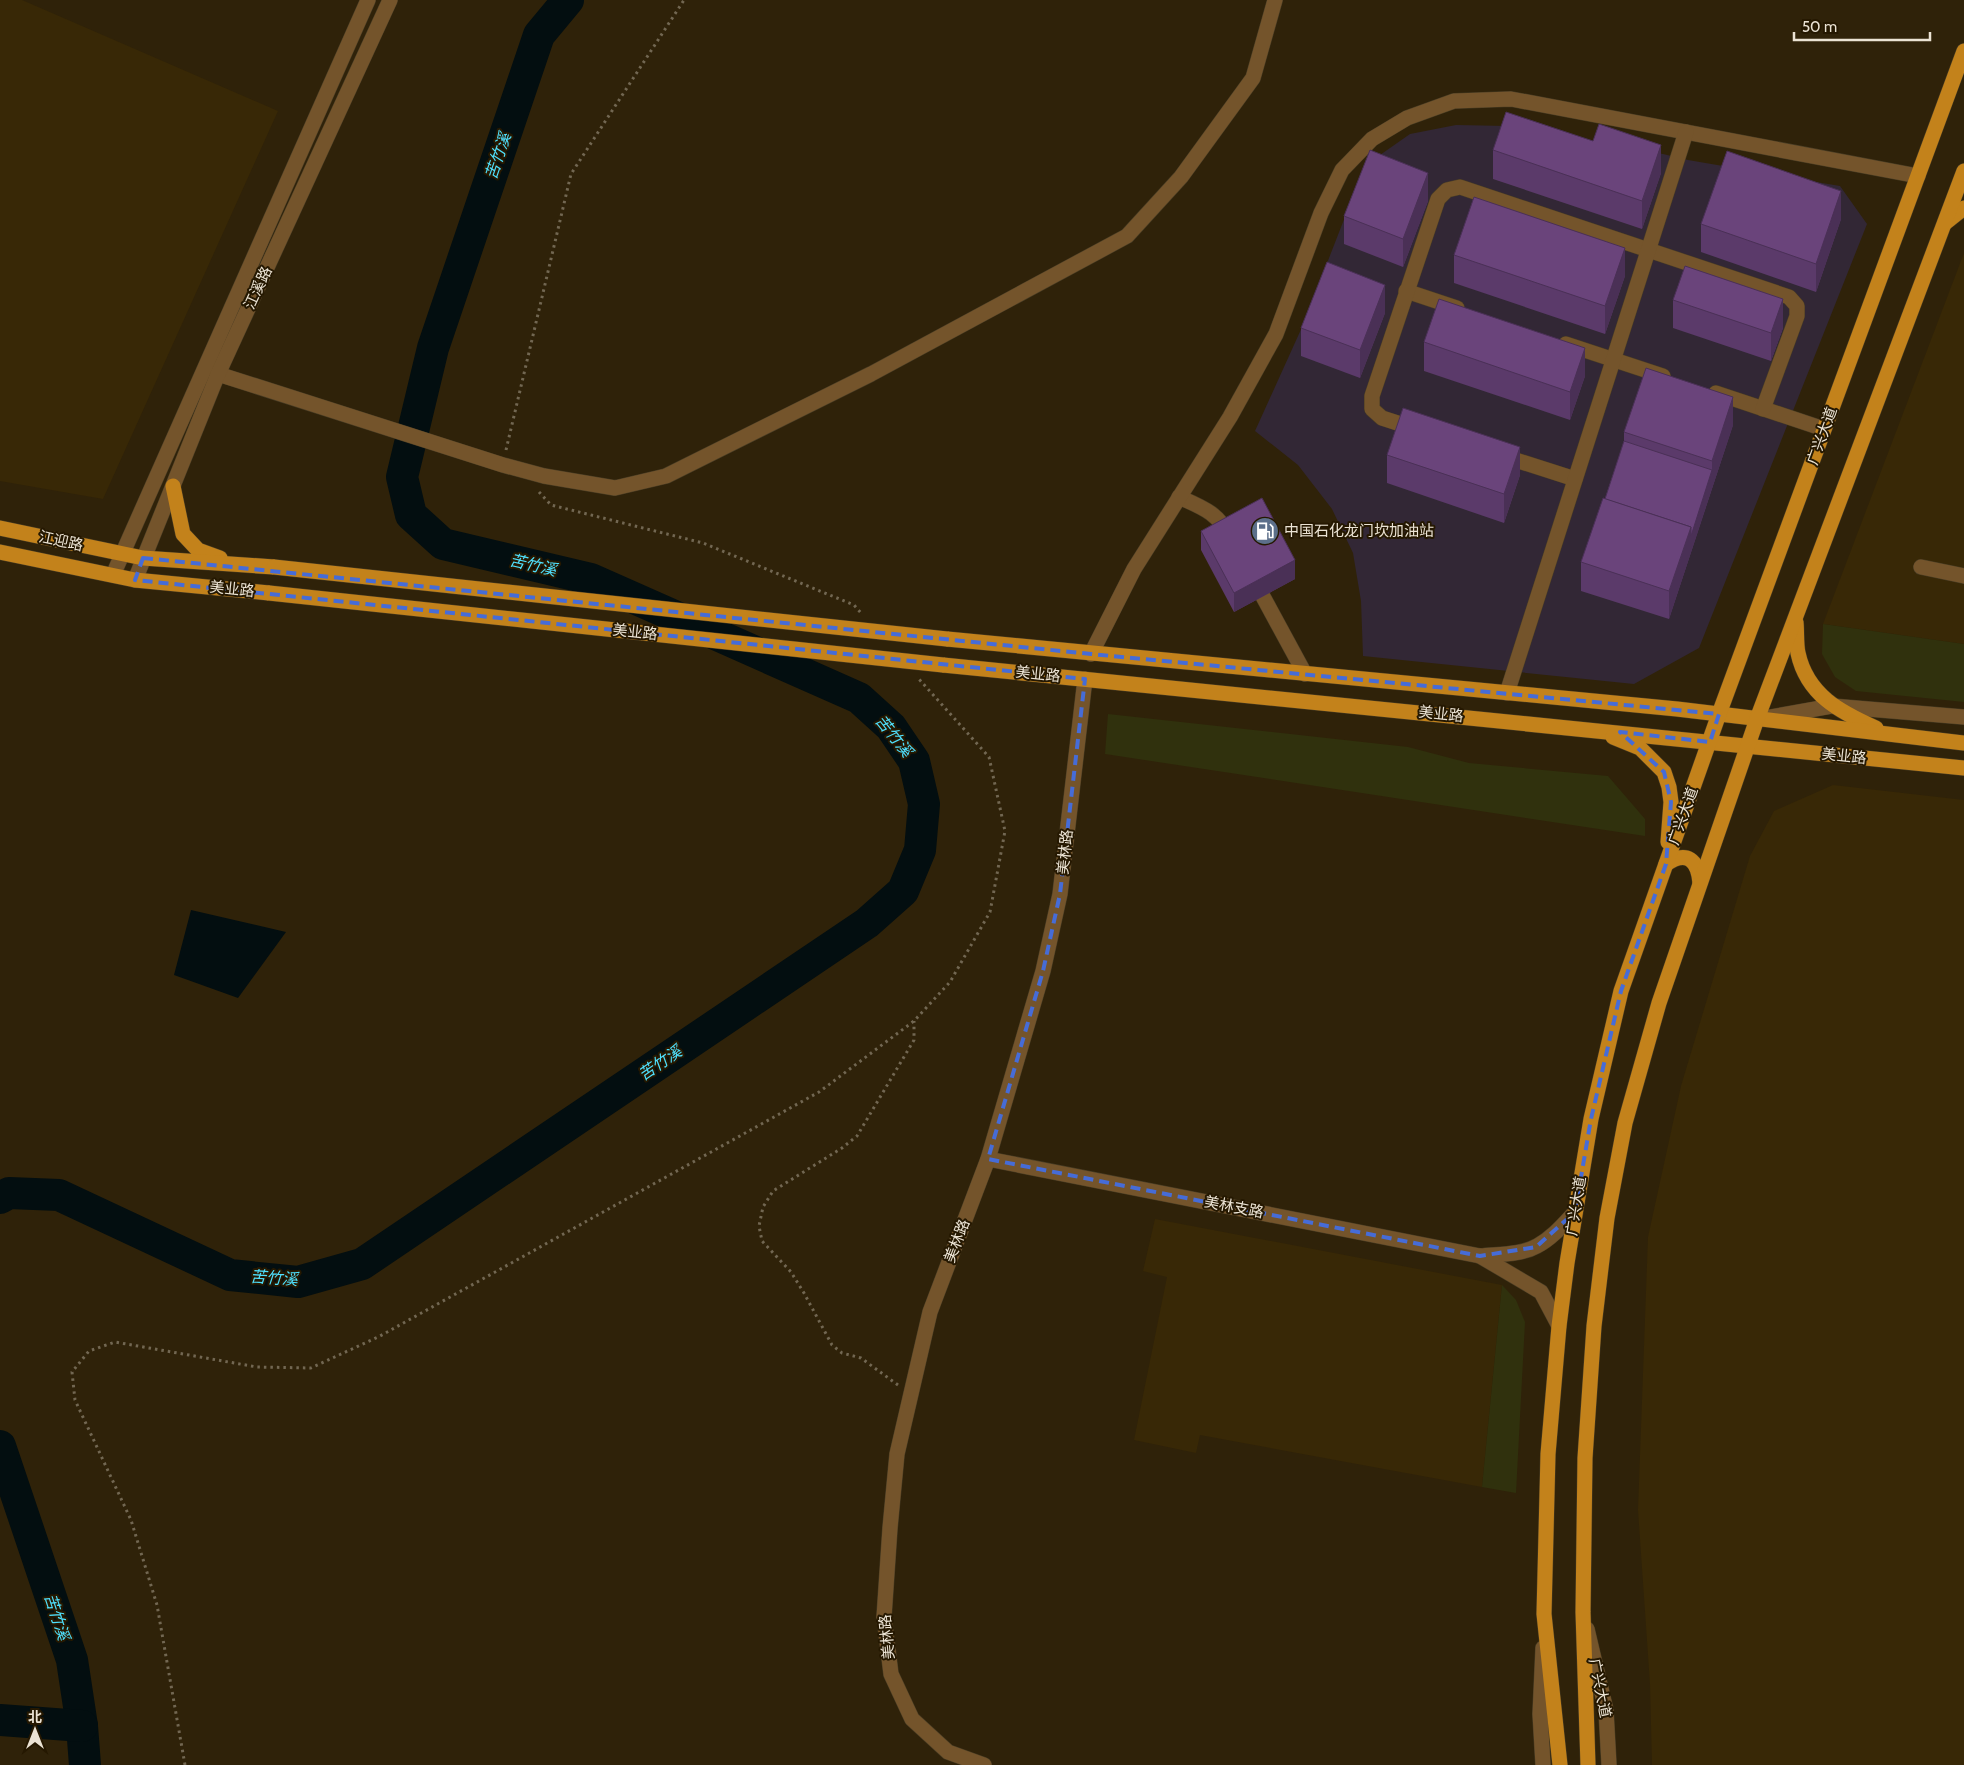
<svg xmlns="http://www.w3.org/2000/svg" width="1964" height="1765" viewBox="0 0 1964 1765" font-family="Cabin,'Noto Sans SC',sans-serif">
	<style>
		.commercial { fill: #322735 }
		.built { fill: #382806 }
		.green { fill: #30310d }
		.water { fill: #030e10 }
		.lines { fill: none; stroke-linecap: round; stroke-linejoin: round }
		.river { stroke: #030e10; stroke-width: 32 }
		.minor-casing { stroke: #493d25; stroke-width: 16 }
		.major-casing { stroke: #493d25; stroke-width: 16 }
		.path { stroke: #726752; stroke-width: 3; stroke-dasharray: 2.5 4; stroke-linecap: butt }
		.minor { stroke: #74542b; stroke-width: 15 }
		.major { stroke: #c3821b; stroke-width: 15 }
		.major-bridge-casing { stroke: #493d25; stroke-width: 16; stroke-linecap: butt }
		.major-bridge { stroke: #c3821b; stroke-width: 15 }
		.wall { fill: #5b3a6a }
		.shaded-wall { fill: #4a3056 }
		.building { fill: #6a447b; stroke: #4a3056 }
		.marked { fill: none; stroke: #466cd7; stroke-width: 4; stroke-dasharray: 10 6; stroke-linejoin: round }
		.labels { text-anchor: middle; dominant-baseline: central; stroke-width: 4; stroke-linejoin: round; paint-order: stroke }
		.street-label { font-size: 15px; fill: #ebe3d4; stroke: #251801 }
		.poi-label { font-size: 15px; fill: #ebe3d4; stroke: #251801; text-anchor: start }
		.water-label { font-size: 16px; font-style: italic; fill: #4fe0fd; stroke: #251801 }
	</style>
	<rect width="100%" height="100%" fill="#2f2209"/>
	<path class="commercial" d="M1456 125 1508 126 1663 154 1688 160 1840 186 1867 224 1699 648 1634 684 1363 656 1361 601 1353 553 1332 509 1298 465 1255 431 1303 325 1357 186 1380 155 1410 134Z"/>
	<g class="built">
		<path d="M0 0H22L278 111 103 499 0 481Z"/>
		<path d="M1964 253V644L1823 624Z"/>
		<path d="M1833 785 1964 800V1765H1652L1650 1684 1638 1510 1648 1237 1681 1086 1750 856 1774 811Z"/>
		<path d="M1155 1219 1502 1285 1482 1487 1200 1435 1196 1453 1134 1440 1167 1277 1143 1271Z"/>
	</g>
	<g class="green">
		<path d="M1823 624 1964 644V702L1856 691 1835 677 1822 654Z"/>
		<path d="M1108 714 1408 747 1469 763 1608 776 1645 819V836L1105 754Z"/>
		<path d="M1502 1285 1516 1300 1525 1322 1516 1493 1482 1487Z"/>
	</g>
	<path class="water" d="M191 910 286 932 238 998 174 975Z"/>
	<g class="lines">
		<g class="river">
			<path d="M0 1198 9 1193 59 1195 230 1275 298 1282 362 1264 867 923 903 891 920 850 924 804 914 761 891 727 859 698 591 579 443 544 411 515 402 477 433 348 539 35 568 0"/>
			<path d="M0 1446 72 1660 82 1726 85 1765"/>
			<path d="M0 1720 82 1726"/>
		</g>
		<g class="minor-casing">
			<g id="minor">
				<path d="M1406 291 1457 308"/>
				<path d="M1566 344 1663 376"/>
				<path d="M218 374 503 465 544 476 615 488 666 476 871 374 1127 236 1181 177 1253 78 1275 0"/>
				<path d="M1716 393 1824 429"/>
				<path d="M1416 429 1382 418 1372 409V396L1438 199 1447 190 1460 187 1789 297 1797 306V316L1763 409"/>
				<path d="M1500 455 1575 479"/>
				<path d="M1179 497C1204 508 1218 513 1231 538"/>
				<path d="M1921 567 1964 576"/>
				<path d="M113 575 368 0"/>
				<path d="M135 580 218 374 390 0"/>
				<path d="M1254 580 1305 674"/>
				<path d="M1091 654 1134 569 1230 417 1276 334 1321 213 1342 170 1372 139 1407 118 1454 101 1511 99 1918 176"/>
				<path d="M1507 693 1686 132"/>
				<path d="M1765 718 1832 706 1964 717"/>
				<path d="M988 1159 1480 1256C1498 1254 1521 1255 1537 1246 1552 1238 1563 1225 1575 1212"/>
				<path d="M1480 1256 1541 1292 1559 1326"/>
				<path d="M1587 1629 1606 1710 1609 1765"/>
				<path d="M1543 1648 1540 1714 1543 1765"/>
				<path d="M984 1765 948 1752 912 1719 891 1674 884 1617 890 1528 897 1454 930 1312 988 1159 1043 971 1060 894 1085 679"/>
			</g>
		</g>
		<g class="major-casing">
			<g id="major">
				<path d="M1945 223 1964 208"/>
				<path d="M173 486 183 534 198 550 220 558"/>
				<path d="M0 528 143 558 274 567"/>
				<path d="M0 552 135 580 269 593"/>
				<path d="M1796 622C1797 632 1796 644 1798 653 1807 695 1840 712 1876 728"/>
				<path d="M947 639 1677 709 1964 743"/>
				<path d="M943 665 1964 768"/>
				<path d="M1613 737 1640 748 1664 772 1669 787 1671 802 1668 842"/>
				<path d="M1666 864C1687 850 1698 860 1700 883"/>
				<path d="M1560 1765 1544 1614 1548 1454 1559 1326 1567 1263 1591 1119 1621 991 1719 714 1964 51"/>
				<path d="M1588 1765 1583 1612 1585 1458 1594 1326 1607 1218 1625 1123 1659 1003 1757 719 1964 171"/>
			</g>
		</g>
		<g class="path">
			<path d="M506 450 571 174 684 0"/>
			<path d="M539 492 551 505 703 543 854 605 861 613"/>
			<path d="M898 1385 861 1358 842 1353 832 1345 804 1293 791 1272 762 1241 759 1226 763 1207 773 1191 842 1148 857 1136 914 1040V1021"/>
			<path d="M185 1765 157 1605 131 1520 75 1400 72 1372 89 1351 115 1342 257 1367 311 1368 380 1336 819 1092 914 1021 950 982 990 912 1005 831 989 757 918 678"/>
		</g>
		<use href="#minor" class="minor"/>
		<use href="#major" class="major"/>
		<g class="major-bridge-casing">
			<g id="major-bridge">
				<path d="M274 567 947 639"/>
				<path d="M269 593 943 665"/>
			</g>
		</g>
		<use href="#major-bridge" class="major-bridge"/>
	</g>
	<g class="wall">
		<path d="M1493 150 1661 173 1642 229 1493 179Z"/>
		<path d="M1428 201 1403 267 1344 244V216Z"/>
		<path d="M1841 219 1816 292 1701 252V224Z"/>
		<path d="M1454 255 1625 276 1605 334 1454 283Z"/>
		<path d="M1673 300 1783 328 1771 361 1673 328Z"/>
		<path d="M1385 313 1360 378 1301 356V328Z"/>
		<path d="M1424 342 1585 376 1570 420 1424 371Z"/>
		<path d="M1733 425 1669 619 1581 591V562L1605 499 1624 441V432Z"/>
		<path d="M1387 455 1520 475 1504 523 1387 483Z"/>
		<path d="M1201 531 1295 579 1234 612 1201 550Z"/>
	</g>
	<g class="shaded-wall">
		<path d="M1661 145V173L1642 229V201Z"/>
		<path d="M1428 173V201L1403 267V239Z"/>
		<path d="M1841 191V219L1816 292V264Z"/>
		<path d="M1625 248V276L1605 334V306Z"/>
		<path d="M1385 285V313L1360 378V350Z"/>
		<path d="M1783 299V328L1771 361V333Z"/>
		<path d="M1585 348V376L1570 420V392Z"/>
		<path d="M1733 397V425L1669 619V591L1691 527 1712 470V461Z"/>
		<path d="M1520 447V475L1504 523V494Z"/>
		<path d="M1295 560V579L1234 612V593Z"/>
	</g>
	<g class="building">
		<path d="M1506 112 1593 141 1599 124 1661 145 1642 201 1493 150Z"/>
		<path d="M1370 150 1428 173 1403 239 1344 216Z"/>
		<path d="M1727 151 1841 191 1816 264 1701 224Z"/>
		<path d="M1474 197 1625 248 1605 306 1454 255Z"/>
		<path d="M1327 262 1385 285 1360 350 1301 328Z"/>
		<path d="M1685 266 1783 299 1771 333 1673 300Z"/>
		<path d="M1439 299 1585 348 1570 392 1424 342Z"/>
		<path d="M1646 368 1733 397 1712 461 1624 432Z"/>
		<path d="M1403 408 1520 447 1504 494 1387 455Z"/>
		<path d="M1624 441 1712 470 1691 536V527L1605 499Z"/>
		<path d="M1262 498 1295 560 1234 593 1201 531Z"/>
		<path d="M1603 498 1691 527 1669 591 1581 562Z"/>
	</g>
	<path class="marked" d="M143 558 1091 654 1719 714 1710 742 1620 732 1664 772 1671 802 1666 864 1621 991 1591 1119 1575 1212 1536 1247 1480 1256 988 1159 1043 971 1060 894 1085 679 135 580Z"/>
	<defs>
		<g id="fuel-disc" transform="scale(1.4375)"><circle r="9.5" fill="#5c6f8a" stroke="#251801"/><path d="M-5.5-6h7V0h2V4h1.3V-2.5L3-4.5l.8-.8L6-3V5H2.5V1h-1V6h-7ZM-4.2-4.7v3.2H.2V-4.7Z" fill="#fff"/></g>
	</defs>
	<g fill-rule="evenodd">
		<use href="#fuel-disc" x="1265" y="531"/>
	</g>
	<g class="labels">
		<g class="street-label">
			<text transform="translate(258 288) rotate(-65)">江溪路</text>
			<text transform="translate(1822 436) rotate(-70)">广兴大道</text>
			<text transform="translate(61 541) rotate(12)">江迎路</text>
			<text transform="translate(232 589) rotate(6)">美业路</text>
			<text transform="translate(635 632) rotate(6)">美业路</text>
			<text transform="translate(1038 674) rotate(6)">美业路</text>
			<text transform="translate(1441 714) rotate(6)">美业路</text>
			<text transform="translate(1844 756) rotate(6)">美业路</text>
			<text transform="translate(1683 816) rotate(-70)">广兴大道</text>
			<text transform="translate(1065 852) rotate(-84)">美林路</text>
			<text transform="translate(1576 1206) rotate(-81)">广兴大道</text>
			<text transform="translate(1234 1207) rotate(11)">美林支路</text>
			<text transform="translate(957 1241) rotate(-69)">美林路</text>
			<text transform="translate(887 1637) rotate(-95)">美林路</text>
			<text transform="translate(1600 1688) rotate(79)">广兴大道</text>
		</g>
		<g class="poi-label">
			<text x="1284" y="531">中国石化龙门坎加油站</text>
		</g>
		<g class="water-label">
			<text transform="translate(498 156) rotate(-71)">苦竹溪</text>
			<text transform="translate(533 565) rotate(13)">苦竹溪</text>
			<text transform="translate(894 736) rotate(51)">苦竹溪</text>
			<text transform="translate(660 1063) rotate(-34)">苦竹溪</text>
			<text transform="translate(274 1278) rotate(4)">苦竹溪</text>
			<text transform="translate(57 1617) rotate(72)">苦竹溪</text>
		</g>
	</g>
	<g transform="translate(35 1730)" stroke="#251801" stroke-width="4" paint-order="stroke">
	<path d="M0-4L9 19L0 12L-9 19Z" fill="#ebe3d4"/>
	<text y="-8" font-size="14" font-weight="bold" text-anchor="middle" fill="#ebe3d4">北</text>
	</g>
	<path d="M1794 32v8h136v-8" fill="none" stroke="#ebe3d4" stroke-width="2.5"/>
	<text x="1802" y="32" font-size="15" fill="#ebe3d4" stroke="#251801" stroke-width="4" paint-order="stroke">50 m</text>
</svg>
